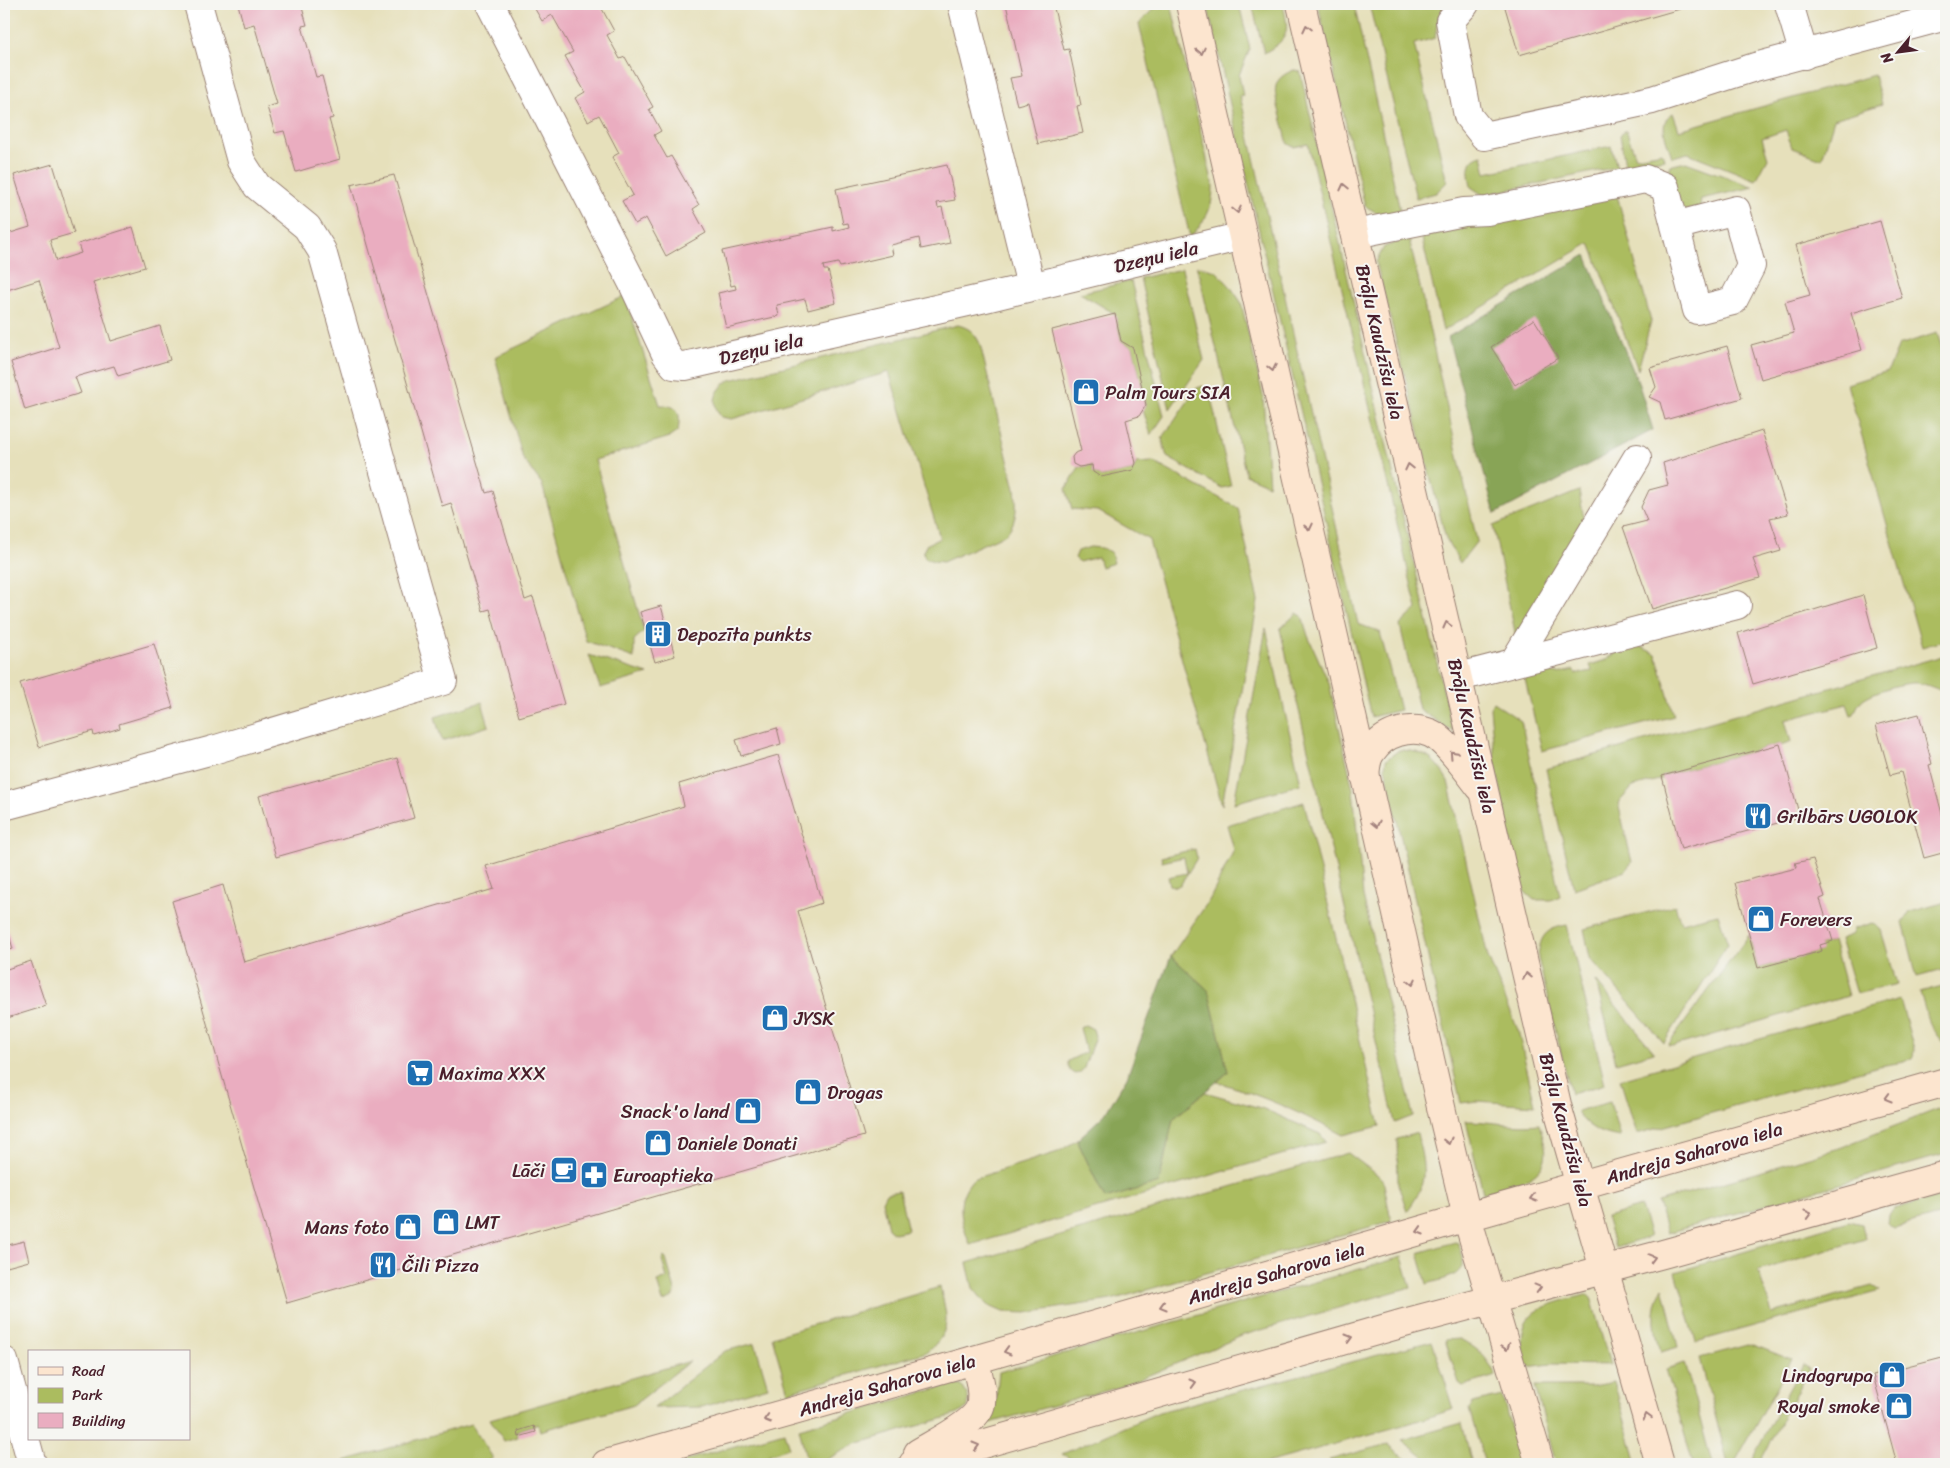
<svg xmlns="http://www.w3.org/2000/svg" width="1950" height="1468" viewBox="0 0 1950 1468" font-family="Sriracha,sans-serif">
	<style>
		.green { fill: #abbc5f; stroke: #7a6e45 }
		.forest { fill: #88a456; stroke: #696240 }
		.building { fill: #eaadc0 }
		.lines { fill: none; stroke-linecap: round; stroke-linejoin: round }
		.street-casing { stroke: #988073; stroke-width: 30 }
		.secondary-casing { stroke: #988073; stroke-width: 30 }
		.street { stroke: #fff; stroke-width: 28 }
		.secondary { stroke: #fce5cf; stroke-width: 28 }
		.oneway { stroke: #a3827d }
		.labels { text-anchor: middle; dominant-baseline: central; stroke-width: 4; stroke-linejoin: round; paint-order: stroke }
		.street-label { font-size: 19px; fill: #4a1f2b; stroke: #f6f6f2 }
		.poi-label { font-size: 19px; fill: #4a1f2b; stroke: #f6f6f2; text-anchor: start }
	</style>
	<rect width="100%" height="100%" fill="#f6f6f2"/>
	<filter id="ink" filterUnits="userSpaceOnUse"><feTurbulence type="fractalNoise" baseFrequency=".02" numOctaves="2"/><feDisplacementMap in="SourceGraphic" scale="10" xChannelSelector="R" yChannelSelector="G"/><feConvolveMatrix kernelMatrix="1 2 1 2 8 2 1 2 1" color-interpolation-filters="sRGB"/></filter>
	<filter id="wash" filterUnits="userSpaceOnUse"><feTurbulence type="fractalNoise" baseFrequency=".0096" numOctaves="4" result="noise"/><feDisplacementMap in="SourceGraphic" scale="20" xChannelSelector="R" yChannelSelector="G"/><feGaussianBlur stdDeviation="1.12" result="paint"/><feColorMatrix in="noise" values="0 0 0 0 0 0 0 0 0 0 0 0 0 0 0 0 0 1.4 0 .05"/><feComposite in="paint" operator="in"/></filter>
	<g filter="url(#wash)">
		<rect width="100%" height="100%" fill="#e6e0bb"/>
		<g class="green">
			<path d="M1158 4H1171L1213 185C1213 209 1206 220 1190 237L1139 24Z"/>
			<path d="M1207 4H1239L1250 49 1239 75 1243 96 1240 95 1358 624 1380 632 1400 710 1371 717Z"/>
			<path d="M1252 4H1283C1289 31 1290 39 1264 53Z"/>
			<path d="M1318 4H1354L1401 215 1384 217 1365 206Z"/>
			<path d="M1369 4H1445L1438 19 1435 38 1414 44 1447 182 1436 193 1416 198Z"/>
			<path d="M1294 70 1300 71 1453 732 1419 709 1400 625 1417 609 1308 144 1294 147 1288 144C1285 134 1283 123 1280 113 1274 92 1270 79 1294 70Z"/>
			<path d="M1874 75 1882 104 1834 119 1822 159 1792 148 1786 130 1762 138 1768 158 1756 180 1688 153 1672 157C1668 143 1656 122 1673 113L1679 130Z"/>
			<path d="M1626 130 1636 157 1662 152 1664 159 1625 166 1620 135Z"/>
			<path d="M1611 146 1617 167 1483 195 1471 187C1469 174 1464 159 1482 155L1486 173Z"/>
			<path d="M1686 162 1754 187 1701 199 1700 207 1685 211 1679 205 1669 166Z"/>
			<path d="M1617 195 1651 321 1638 370 1590 243 1443 331 1421 234Z"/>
			<path d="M1409 238 1477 541 1460 563 1446 539 1376 262 1384 247Z"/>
			<path d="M1197 266 1216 271 1230 286 1241 302 1263 396 1269 485 1246 475Z"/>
			<path d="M1182 269 1204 360 1170 409 1140 278Z"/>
			<path d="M1131 281 1164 416 1151 435 1143 410 1146 405 1133 348 1121 341 1115 314 1080 293Z"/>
			<path d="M625 296 660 405C680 405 681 414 678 431L670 437 595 460 644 631 634 640V658L586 641 542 484 523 459 495 357Z"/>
			<path d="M958 325C970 328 975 333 980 344L1015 489C1017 506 1018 520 1006 534L943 562 933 561 925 558 923 552 926 545 940 538 889 372 732 419 721 417C710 402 715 390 730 380Z"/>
			<path d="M1937 333 1946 360V640L1922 647 1847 384 1888 371 1899 345Z"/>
			<path d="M1203 386 1210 393 1231 486 1222 488 1167 457 1162 439 1197 388Z"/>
			<path d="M1153 462 1238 508 1258 601 1222 805 1149 540 1098 511 1072 509 1066 489 1079 467 1092 465 1093 472 1101 477 1133 470 1136 463Z"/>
			<path d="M1579 491 1584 519 1516 637 1493 526Z"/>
			<path d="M1090 547 1102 548 1111 552 1114 563 1101 567 1098 557 1079 562 1075 558 1078 551Z"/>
			<path d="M1297 613 1302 616 1308 636 1329 683 1353 789 1363 896 1413 1116 1395 1123 1280 629Z"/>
			<path d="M1266 628 1301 784 1234 803Z"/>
			<path d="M1634 644 1656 654 1674 716 1542 751 1524 675 1543 671 1558 674 1573 670 1576 674 1592 671 1590 665 1606 660 1621 649Z"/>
			<path d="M589 655 648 674 600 688Z"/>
			<path d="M1946 655V693C1937 689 1927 684 1917 683 1904 682 1871 692 1862 700 1858 704 1856 709 1854 714L1851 715 1847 704 1785 720 1791 742 1781 746 1780 744 1662 776V779L1633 787 1618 803 1632 862 1625 871 1574 889 1546 769Z"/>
			<path d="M482 702 489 726 442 741 435 717Z"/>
			<path d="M1493 702 1521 721 1560 896 1551 900H1534L1525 892 1519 882 1495 761 1490 708Z"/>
			<path d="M1399 750C1426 751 1435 759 1448 781L1488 957 1518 1030 1535 1105 1477 1101 1461 1103 1385 767 1386 760Z"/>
			<path d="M1304 802 1380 1126 1343 1135C1302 1114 1262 1095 1217 1082L1228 1072 1208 990 1171 956 1210 899 1234 850 1227 825Z"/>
			<path d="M1195 849 1197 858 1181 884 1176 887 1170 885 1168 877 1187 873 1184 857 1162 862 1161 857Z"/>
			<path d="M1946 902V969L1917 977 1903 922 1910 912Z"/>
			<path d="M1675 905 1681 923 1718 914 1728 944 1664 1043 1590 958 1584 929Z"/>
			<path d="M1873 923 1881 930 1897 984 1856 994 1840 939 1853 934V929Z"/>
			<path d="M1567 925 1605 1084 1571 1094 1538 958C1540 936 1545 929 1567 925Z"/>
			<path d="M1749 935 1758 968 1821 951 1820 945 1833 941 1848 996 1674 1046 1668 1045Z"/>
			<path d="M1596 981 1654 1052 1616 1063Z"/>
			<path d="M1946 985V1045C1929 1031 1926 1012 1920 992Z"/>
			<path d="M1900 999 1914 1050 1913 1057 1904 1062 1879 1066 1637 1134 1620 1079Z"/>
			<path d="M1085 1025 1093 1029 1095 1036 1084 1068C1077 1079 1067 1073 1068 1061L1086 1052 1080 1028Z"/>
			<path d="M1205 1092 1264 1109 1320 1134 1326 1142 970 1245C961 1221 954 1200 973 1179L1058 1152 1077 1140 1105 1199 1159 1183 1173 1119Z"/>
			<path d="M1610 1102 1620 1137C1602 1134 1586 1128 1577 1111Z"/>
			<path d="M1946 1106V1154L1667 1233 1658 1202 1836 1149Z"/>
			<path d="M1466 1121C1490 1121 1515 1127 1539 1124 1542 1136 1549 1150 1544 1162 1536 1182 1501 1188 1483 1193Z"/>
			<path d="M1417 1133C1424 1166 1430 1182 1407 1211L1398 1184 1397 1139Z"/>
			<path d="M1348 1153 1383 1179 1391 1221 1111 1300 1026 1313 1003 1312 987 1305 973 1288 967 1263Z"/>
			<path d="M899 1191 908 1230 894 1233 888 1228 882 1201 886 1193Z"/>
			<path d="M1946 1194V1214L1894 1228 1888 1224 1889 1214 1894 1209Z"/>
			<path d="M1641 1207 1650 1237 1615 1248 1606 1217Z"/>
			<path d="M1848 1221 1862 1224 1865 1239 1758 1271 1772 1313 1872 1286 1880 1291 1696 1342 1676 1272Z"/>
			<path d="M1455 1242 1458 1243C1460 1248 1464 1257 1463 1262 1462 1278 1438 1280 1427 1284L1418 1253Z"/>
			<path d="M664 1257 666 1259 675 1290C674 1298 670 1300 663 1302L657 1282 667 1278 662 1261Z"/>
			<path d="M1402 1257 1411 1287 1244 1335 1123 1386 990 1423 996 1400 999 1372Z"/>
			<path d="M940 1287C947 1316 953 1331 927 1352L788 1392 772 1337Z"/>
			<path d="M1663 1287 1678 1347 1661 1352C1654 1328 1651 1310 1663 1287Z"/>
			<path d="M1588 1294 1591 1297 1610 1365 1552 1364 1526 1367C1511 1309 1541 1307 1588 1294Z"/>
			<path d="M1460 1339C1479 1349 1487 1357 1496 1376L1463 1386 1459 1383 1445 1340Z"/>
			<path d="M1432 1341 1454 1409 1407 1424 1263 1464H1079L1062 1454 1159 1412Z"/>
			<path d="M755 1343 768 1387 702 1407 654 1408 725 1351Z"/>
			<path d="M1751 1344 1792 1360 1734 1464H1728L1700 1358Z"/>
			<path d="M690 1361 634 1405 540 1431 538 1424 516 1431 518 1437 504 1441 490 1419Z"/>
			<path d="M1685 1363 1712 1464H1693L1666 1369Z"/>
			<path d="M1802 1365 1809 1369 1759 1464H1749Z"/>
			<path d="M1614 1382 1637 1464H1556L1535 1386H1592Z"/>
			<path d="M953 1384 962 1386 968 1396V1407L958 1414 856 1444 818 1464H786L806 1458 799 1428Z"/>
			<path d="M1502 1396 1521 1464H1485L1469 1409 1473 1403Z"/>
			<path d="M1462 1423 1472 1464H1432L1402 1440Z"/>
			<path d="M471 1424 493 1458 484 1464H345L344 1461Z"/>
			<path d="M784 1432 789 1448 768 1455 771 1464H672Z"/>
			<path d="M1388 1444 1412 1464H1336L1329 1460Z"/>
		</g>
		<g class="forest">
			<path d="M1586 255 1639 385 1653 430 1495 514 1448 337Z"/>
			<path d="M1171 956 1208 990 1228 1072 1173 1119 1159 1183 1105 1199 1077 1140 1105 1114 1127 1077Z"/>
		</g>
		<g id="blocks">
			<g class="building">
				<path d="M238 4H301L307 25 302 26 316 77 322 76 333 118 329 119 340 159 296 172 284 131 275 133 267 107 277 104 254 24 244 27Z"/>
				<path d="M532 4H606L601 7 614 31 607 35 620 59 625 57 653 107 649 109 661 131 654 135 667 158 671 156 699 205 693 209 706 233 666 256 646 218 635 224 622 201 633 195 612 157 619 153 599 115 588 121 575 98 585 92 565 56 573 52 552 15 542 21Z"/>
				<path d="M1006 4H1053L1064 50 1069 49 1081 105 1077 106 1083 133 1038 144 1028 102 1017 105 1010 78 1022 76Z"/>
				<path d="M1504 4H1678L1680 9 1519 55Z"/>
				<path d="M53 164 74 233 50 240 56 261 81 253 78 244 133 227 145 267 93 282 111 341 160 326 170 360 118 376 114 366 75 377 81 393 25 410 11 362 59 347 39 280 4 291V235L30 227 14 175Z"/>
				<path d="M947 165 955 200 937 203 938 208 942 207 950 243 921 249 919 238 891 245 893 255 840 267 838 263 823 266 824 270H828L836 303 808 310 805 299 777 305 779 316 726 328 718 293 736 289 735 285 731 286 722 251 833 227V231L849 227 848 223 843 224 836 189Z"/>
				<path d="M394 175 486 493 493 491 525 600 533 597 564 704 519 717 490 609 483 611 451 503 442 506 351 185Z"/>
				<path d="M1880 221 1902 298 1851 313 1862 350 1761 379 1751 345 1794 333 1785 302 1810 295 1796 245Z"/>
				<path d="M1115 314 1121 341 1133 348 1146 405 1139 416 1126 420 1136 463 1133 470 1101 477 1093 472 1092 465 1079 467 1073 464 1072 457 1075 453 1081 451 1052 330Z"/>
				<path d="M1534 319 1558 358 1515 385 1491 347Z"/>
				<path d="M1727 346 1742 398 1665 420 1660 402 1649 397 1656 387 1650 368Z"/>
				<path d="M1762 431 1788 514 1770 518 1781 551 1753 559 1760 578 1652 609 1623 527 1647 521 1641 507 1649 490 1668 485 1663 463Z"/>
				<path d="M1863 595 1877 648 1753 684 1738 633Z"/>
				<path d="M661 606 675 656 655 662 640 612Z"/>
				<path d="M154 644 173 708 119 724 120 728 94 736 93 731 39 747 20 683Z"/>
				<path d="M1919 714 1932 764 1929 765 1946 829V852L1924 858 1901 772 1890 775 1876 725Z"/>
				<path d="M777 728 781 744 741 756 736 740Z"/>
				<path d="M1780 744 1800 817 1681 849 1662 776Z"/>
				<path d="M778 755 822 903 798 911 864 1136 287 1303 172 901 223 885 244 962 494 889 486 866 684 806 679 784Z"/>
				<path d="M397 758 414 818 276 857 259 796Z"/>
				<path d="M1813 859 1825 897 1820 899 1833 941 1820 945 1822 951 1758 968 1735 883 1797 868 1795 863Z"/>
				<path d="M4 917 13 949 4 952Z"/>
				<path d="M31 961 46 1006 4 1019V970Z"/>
				<path d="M24 1241 29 1261 7 1267 4 1246Z"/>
				<path d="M1946 1356V1464H1897L1873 1375Z"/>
				<path d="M534 1426 536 1432 519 1437 518 1431Z"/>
			</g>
		</g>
	</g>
	<g filter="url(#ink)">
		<use href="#blocks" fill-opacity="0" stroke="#988073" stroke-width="1"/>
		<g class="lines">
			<g class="street-casing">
				<g id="street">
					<path d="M490 4 633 284 666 354 674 365 685 366 985 298 1243 236"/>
					<path d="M962 4 1031 286"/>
					<path d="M1465 4 1450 21 1468 116 1484 136 1652 100 1755 67 1946 16"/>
					<path d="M1789 4 1804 55"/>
					<path d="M1355 234 1464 212 1487 211 1645 179 1665 187 1697 310 1733 301 1751 266 1736 210 1675 226"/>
					<path d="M1514 662 1637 458"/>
					<path d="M1459 677 1737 605"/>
					<path d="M4 806 213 750 443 681 322 251 307 227 257 186 241 161 198 4"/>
					<path d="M4 1361 32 1464"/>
				</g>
			</g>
			<g class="secondary-casing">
				<g id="secondary">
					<path d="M1190 4 1443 1116 1467 1217 1540 1464"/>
					<path d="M1301 4 1558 1109 1660 1464"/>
					<path d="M1365 776C1366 768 1366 758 1372 751 1384 733 1410 725 1430 733 1445 739 1470 774 1480 787"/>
					<path d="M918 1453C934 1443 979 1422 981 1403 983 1388 978 1374 974 1360"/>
					<path d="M606 1464 974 1360 1467 1217 1946 1082"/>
					<path d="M913 1464 1404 1323 1663 1254 1946 1175"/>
				</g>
			</g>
			<use href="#street" class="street"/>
			<use href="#secondary" class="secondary"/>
		</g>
		<defs><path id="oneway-chevron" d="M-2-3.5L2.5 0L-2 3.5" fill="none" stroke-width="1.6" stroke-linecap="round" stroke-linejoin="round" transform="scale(1.25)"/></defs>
		<g class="oneway">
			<use href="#oneway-chevron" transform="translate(1307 28) rotate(-103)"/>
			<use href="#oneway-chevron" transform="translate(1201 51) rotate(77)"/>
			<use href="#oneway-chevron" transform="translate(1344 187) rotate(-103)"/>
			<use href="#oneway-chevron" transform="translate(1237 210) rotate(77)"/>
			<use href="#oneway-chevron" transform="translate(1272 368) rotate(78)"/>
			<use href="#oneway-chevron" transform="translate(1409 467) rotate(-103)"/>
			<use href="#oneway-chevron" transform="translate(1309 527) rotate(77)"/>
			<use href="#oneway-chevron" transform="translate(1447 625) rotate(-104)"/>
			<use href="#oneway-chevron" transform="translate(1453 754) rotate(-133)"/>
			<use href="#oneway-chevron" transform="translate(1376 824) rotate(77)"/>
			<use href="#oneway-chevron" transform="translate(1527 976) rotate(-103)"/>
			<use href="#oneway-chevron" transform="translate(1412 982) rotate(77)"/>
			<use href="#oneway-chevron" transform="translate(1888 1098) rotate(164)"/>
			<use href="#oneway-chevron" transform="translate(1448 1141) rotate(76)"/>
			<use href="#oneway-chevron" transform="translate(1533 1198) rotate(164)"/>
			<use href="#oneway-chevron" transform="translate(1808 1214) rotate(-16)"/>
			<use href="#oneway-chevron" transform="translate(1420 1231) rotate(163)"/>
			<use href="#oneway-chevron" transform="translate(1652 1258) rotate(-15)"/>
			<use href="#oneway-chevron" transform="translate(1538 1288) rotate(-15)"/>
			<use href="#oneway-chevron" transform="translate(1163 1306) rotate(164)"/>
			<use href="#oneway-chevron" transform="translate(1349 1338) rotate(-16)"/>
			<use href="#oneway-chevron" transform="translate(1506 1347) rotate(72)"/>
			<use href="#oneway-chevron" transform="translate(1007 1351) rotate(164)"/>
			<use href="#oneway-chevron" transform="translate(1193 1383) rotate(-16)"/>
			<use href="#oneway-chevron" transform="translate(1647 1417) rotate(-106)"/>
			<use href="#oneway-chevron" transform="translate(767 1419) rotate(164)"/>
			<use href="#oneway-chevron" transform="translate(976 1446) rotate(-16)"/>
		</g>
	</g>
	<defs>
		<g id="shop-square" transform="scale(1.4375)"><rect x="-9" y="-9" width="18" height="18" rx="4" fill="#1f6fb2" stroke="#f6f6f2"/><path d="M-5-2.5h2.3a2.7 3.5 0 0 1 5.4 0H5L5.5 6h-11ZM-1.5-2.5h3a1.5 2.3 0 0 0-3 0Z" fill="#fff"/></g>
		<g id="building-square" transform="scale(1.4375)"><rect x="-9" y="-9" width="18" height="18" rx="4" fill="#1f6fb2" stroke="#f6f6f2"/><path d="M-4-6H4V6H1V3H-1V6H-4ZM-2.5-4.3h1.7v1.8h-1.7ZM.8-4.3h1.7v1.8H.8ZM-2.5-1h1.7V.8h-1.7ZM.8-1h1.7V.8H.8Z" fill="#fff"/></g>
		<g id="restaurant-square" transform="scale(1.4375)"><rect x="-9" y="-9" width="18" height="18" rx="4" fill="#1f6fb2" stroke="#f6f6f2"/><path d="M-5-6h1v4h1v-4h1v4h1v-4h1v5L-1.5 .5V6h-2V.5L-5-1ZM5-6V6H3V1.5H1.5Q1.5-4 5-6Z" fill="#fff"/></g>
		<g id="supermarket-square" transform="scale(1.4375)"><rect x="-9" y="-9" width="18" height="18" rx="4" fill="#1f6fb2" stroke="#f6f6f2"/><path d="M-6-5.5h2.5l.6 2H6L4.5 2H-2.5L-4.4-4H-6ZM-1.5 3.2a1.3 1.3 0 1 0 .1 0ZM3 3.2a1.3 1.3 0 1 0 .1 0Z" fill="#fff"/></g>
		<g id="cafe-square" transform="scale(1.4375)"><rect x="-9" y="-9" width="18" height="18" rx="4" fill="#1f6fb2" stroke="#f6f6f2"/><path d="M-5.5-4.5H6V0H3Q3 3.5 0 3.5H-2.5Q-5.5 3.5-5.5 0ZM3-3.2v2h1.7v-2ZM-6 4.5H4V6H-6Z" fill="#fff"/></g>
		<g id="pharmacy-square" transform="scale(1.4375)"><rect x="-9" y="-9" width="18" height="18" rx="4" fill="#1f6fb2" stroke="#f6f6f2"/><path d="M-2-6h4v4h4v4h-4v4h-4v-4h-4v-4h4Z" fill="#fff"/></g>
	</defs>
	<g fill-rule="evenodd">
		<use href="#shop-square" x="1086" y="392"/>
		<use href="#building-square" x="658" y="634"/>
		<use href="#restaurant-square" x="1758" y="816"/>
		<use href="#shop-square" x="1761" y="919"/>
		<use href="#shop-square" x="775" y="1018"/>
		<use href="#supermarket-square" x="420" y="1073"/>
		<use href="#shop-square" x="808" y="1092"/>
		<use href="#shop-square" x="748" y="1111"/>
		<use href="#shop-square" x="658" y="1143"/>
		<use href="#cafe-square" x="564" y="1170"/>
		<use href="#pharmacy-square" x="594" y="1175"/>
		<use href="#shop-square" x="446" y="1222"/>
		<use href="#shop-square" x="408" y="1227"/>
		<use href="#restaurant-square" x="383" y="1265"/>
		<use href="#shop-square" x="1892" y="1375"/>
		<use href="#shop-square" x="1899" y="1406"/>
	</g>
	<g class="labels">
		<g class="street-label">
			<text transform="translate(1156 257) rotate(-13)">Dzeņu iela</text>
			<text transform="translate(1380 342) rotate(77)">Brāļu Kaudzīšu iela</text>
			<text transform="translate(761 349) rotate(-13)">Dzeņu iela</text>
			<text transform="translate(1472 736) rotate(77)">Brāļu Kaudzīšu iela</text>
			<text transform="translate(1566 1130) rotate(75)">Brāļu Kaudzīšu iela</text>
			<text transform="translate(1694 1153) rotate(-16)">Andreja Saharova iela</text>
			<text transform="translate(1276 1273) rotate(-16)">Andreja Saharova iela</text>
			<text transform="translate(887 1385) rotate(-16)">Andreja Saharova iela</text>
		</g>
		<g class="poi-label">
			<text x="1105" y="392">Palm Tours SIA</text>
			<text x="677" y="634">Depozīta punkts</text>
			<text x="1777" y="816">Grilbārs UGOLOK</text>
			<text x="1780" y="919">Forevers</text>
			<text x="794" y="1018">JYSK</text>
			<text x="439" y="1073">Maxima XXX</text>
			<text x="827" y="1092">Drogas</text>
			<text x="729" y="1111" text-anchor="end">Snack'o land</text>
			<text x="677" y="1143">Daniele Donati</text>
			<text x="545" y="1170" text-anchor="end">Lāči</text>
			<text x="613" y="1175">Euroaptieka</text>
			<text x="465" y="1222">LMT</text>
			<text x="389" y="1227" text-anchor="end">Mans foto</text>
			<text x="402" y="1265">Čili Pizza</text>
			<text x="1873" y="1375" text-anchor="end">Lindogrupa</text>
			<text x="1880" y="1406" text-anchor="end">Royal smoke</text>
		</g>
	</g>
	<rect width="1950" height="1468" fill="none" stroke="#f6f6f2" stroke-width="20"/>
	<rect x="28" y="1350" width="162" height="90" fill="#f6f6f2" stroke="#b1a0a2"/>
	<rect x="38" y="1367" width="25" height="8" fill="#fce5cf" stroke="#b1a0a2"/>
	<text x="72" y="1376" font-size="15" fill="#4a1f2b">Road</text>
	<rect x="38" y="1388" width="25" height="15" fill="#abbc5f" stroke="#b1a0a2"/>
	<text x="72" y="1400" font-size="15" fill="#4a1f2b">Park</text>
	<rect x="38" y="1413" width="25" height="15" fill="#eaadc0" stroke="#b1a0a2"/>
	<text x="72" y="1426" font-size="15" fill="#4a1f2b">Building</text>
	<g transform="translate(1898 52) rotate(241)" stroke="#f6f6f2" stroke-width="4" paint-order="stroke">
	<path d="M0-4L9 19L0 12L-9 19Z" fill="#4a1f2b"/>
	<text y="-8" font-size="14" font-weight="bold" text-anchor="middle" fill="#4a1f2b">N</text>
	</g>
</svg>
